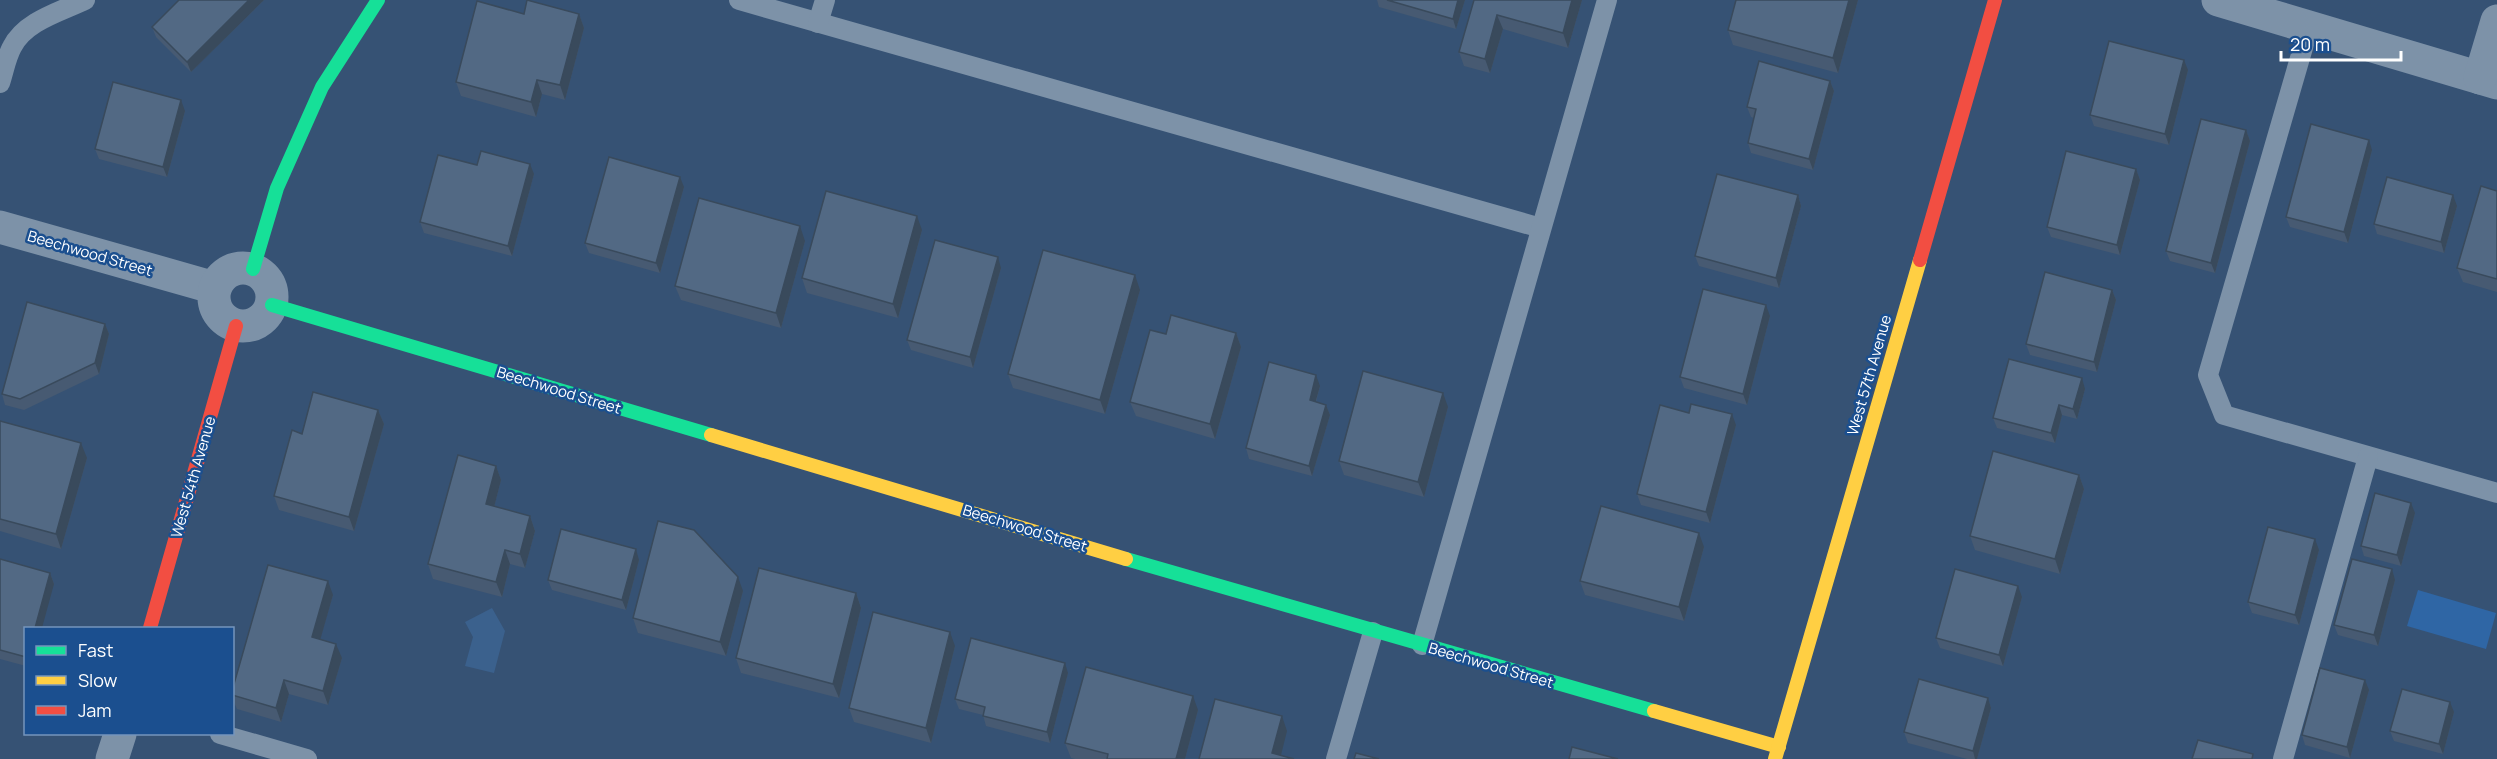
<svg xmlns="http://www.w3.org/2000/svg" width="2497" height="759" viewBox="0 0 2497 759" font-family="Manrope,sans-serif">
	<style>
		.green { fill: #2f66a5 }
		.water { fill: #3b618d }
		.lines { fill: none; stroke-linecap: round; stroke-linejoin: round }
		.lane { stroke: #7d92a8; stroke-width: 20 }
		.street { stroke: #7d92a8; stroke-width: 33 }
		.fast { stroke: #16e098; stroke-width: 14 }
		.slow { stroke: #ffcf43; stroke-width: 14 }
		.jam { stroke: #f24e42; stroke-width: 14 }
		.wall { fill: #475a72 }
		.shaded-wall { fill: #394a5c }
		.building { fill: #526984; stroke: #394a5c; stroke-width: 1.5 }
		.labels { text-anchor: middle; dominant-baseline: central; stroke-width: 5; stroke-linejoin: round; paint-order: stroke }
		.street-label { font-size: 15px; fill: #fff; stroke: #1b4f8f }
	</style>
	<rect width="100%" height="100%" fill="#365274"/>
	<path class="green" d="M2418 590 2496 613 2486 649 2407 626Z"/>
	<path class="water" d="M492 608 505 631 494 673 465 666 473 637 465 622Z"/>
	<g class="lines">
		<g class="lane">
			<path d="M739 0 1541 228"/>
			<path d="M818 23 825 0"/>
			<path d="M2309 27 2208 375 2224 415 2497 493"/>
			<path d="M0 83C4 71 6 58 12 47 25 21 60 12 85 0"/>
			<path d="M1422 645 1607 0"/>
			<path d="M220 734 307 759"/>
			<path d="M1336 759 1373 632"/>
			<path d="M2283 759 2368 457"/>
		</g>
		<g class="street">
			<path d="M2218 0 2497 83"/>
			<path d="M2480 78 2497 21"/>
			<path d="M0 227 215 288"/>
			<circle cx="243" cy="297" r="29"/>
			<path d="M112 759 120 734"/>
		</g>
		<g class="fast">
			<path d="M253 269 277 188 322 87 378 0"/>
			<path d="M272 305 711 435"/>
			<path d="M1126 559 1654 711"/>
		</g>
		<g class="slow">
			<path d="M711 435 1126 559"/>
			<path d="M1654 711 1779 747"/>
			<path d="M1775 759 1920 260"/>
		</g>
		<g class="jam">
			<path d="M1920 260 1995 0"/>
			<path d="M150 628 236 326"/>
		</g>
	</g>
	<g class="wall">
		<path d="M179 0H264L191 72 156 37 152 27Z"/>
		<path d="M1377 0H1465L1456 29 1379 7Z"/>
		<path d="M1474 0H1582L1568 48 1503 29 1490 73 1464 66 1459 52Z"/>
		<path d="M1858 0 1838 73 1733 45 1728 30Z"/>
		<path d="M524 14H579L584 28 565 100 542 94 536 117 461 96 456 82Z"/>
		<path d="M2188 70 2169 145 2094 126 2090 115Z"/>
		<path d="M1830 81 1834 91 1813 170 1751 153 1748 143 1754 118 1751 117 1747 107Z"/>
		<path d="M185 111 167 177 99 159 95 149Z"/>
		<path d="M2246 130 2250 141 2215 273 2170 261 2166 251Z"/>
		<path d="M2372 150 2348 243 2290 227 2286 217Z"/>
		<path d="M477 165 534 174 512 256 424 233 420 222Z"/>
		<path d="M2136 169 2140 180 2120 255 2051 237 2047 227Z"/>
		<path d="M684 187 660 273 589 253 585 243Z"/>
		<path d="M2497 191V292L2463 282 2457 268Z"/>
		<path d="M1798 195 1801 206 1779 288 1699 266 1695 256Z"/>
		<path d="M2457 206 2444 253 2377 234 2374 224Z"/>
		<path d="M922 230 898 318 807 293 802 278Z"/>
		<path d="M805 241 781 328 681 300 675 286Z"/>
		<path d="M1001 268 973 368 911 350 907 340Z"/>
		<path d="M1140 290 1105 414 1013 388 1008 374Z"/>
		<path d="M2112 290 2116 300 2097 372 2030 355 2026 344Z"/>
		<path d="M1770 316 1747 405 1684 388 1680 377Z"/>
		<path d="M105 324 109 334 99 374 24 410 5 405 2 394Z"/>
		<path d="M1236 333 1241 347 1215 439 1136 416 1130 402 1166 334Z"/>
		<path d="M1320 386 1316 402 1326 405 1330 415 1312 476 1249 459 1246 448Z"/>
		<path d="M2085 389 2077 419 2062 415 2055 443 1997 428 1993 418Z"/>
		<path d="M1448 407 1424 497 1344 475 1339 461Z"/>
		<path d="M378 410 384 424 354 531 279 510 274 496Z"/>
		<path d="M0 421 87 458 61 549 0 531Z"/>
		<path d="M1736 425 1710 523 1641 505 1637 494Z"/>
		<path d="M496 466 501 480 494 507 530 516 535 531 525 568 510 564 502 597 433 579 428 564Z"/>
		<path d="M2079 475 2084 489 2060 574 1975 550 1970 536Z"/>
		<path d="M2415 513 2401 566 2364 556 2361 546Z"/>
		<path d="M1704 547 1684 621 1585 595 1580 581Z"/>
		<path d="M2319 550 2299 625 2252 613 2248 602Z"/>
		<path d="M0 559 50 573 54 584 26 628V666L0 659Z"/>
		<path d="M639 560 626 610 552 590 548 580Z"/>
		<path d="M2395 580 2378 646 2338 635 2334 625Z"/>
		<path d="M743 591 726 656 638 633 633 618Z"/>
		<path d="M856 593 861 608 839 698 741 673 736 658Z"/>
		<path d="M333 595 320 639 342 658 328 705 289 694 281 722 237 709 232 698V691Z"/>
		<path d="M2022 597 2003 666 1940 648 1936 638Z"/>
		<path d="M955 646 931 743 854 722 849 708Z"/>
		<path d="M1068 673 1050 743 986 726 983 715 959 709 955 699Z"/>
		<path d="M2369 690 2350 758 2305 745 2302 735Z"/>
		<path d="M1988 698 1991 708 1977 759H1967L1908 743 1904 732Z"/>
		<path d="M1198 710 1185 759H1075L1071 758 1065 743Z"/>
		<path d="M2454 712 2443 754 2394 741 2390 731Z"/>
	</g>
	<g class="shaded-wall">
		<path d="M249 0H264L191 72 187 62Z"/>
		<path d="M1458 0H1465L1456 29 1453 19Z"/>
		<path d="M1572 0H1582L1568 48 1563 33Z"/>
		<path d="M1849 0H1858L1838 73 1833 58Z"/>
		<path d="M579 14 584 28 565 100 560 85Z"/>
		<path d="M1497 15 1503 29 1490 73 1485 59Z"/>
		<path d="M2184 60 2188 70 2169 145 2165 134Z"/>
		<path d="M537 80 542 94 536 117 531 102Z"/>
		<path d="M1830 81 1834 91 1813 170 1809 159Z"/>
		<path d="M181 100 185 111 167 177 163 167Z"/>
		<path d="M2246 130 2250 141 2215 273 2211 263Z"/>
		<path d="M2369 140 2372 150 2348 243 2344 232Z"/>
		<path d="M530 164 534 174 512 256 508 246Z"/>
		<path d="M2136 169 2140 180 2120 255 2117 245Z"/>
		<path d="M680 177 684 187 660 273 656 263Z"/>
		<path d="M1798 195 1801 206 1779 288 1776 278Z"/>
		<path d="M2453 195 2457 206 2444 253 2441 242Z"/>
		<path d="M917 216 922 230 898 318 893 304Z"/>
		<path d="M800 226 805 241 781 328 776 313Z"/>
		<path d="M998 257 1001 268 973 368 970 357Z"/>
		<path d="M1135 275 1140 290 1105 414 1100 400Z"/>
		<path d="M2112 290 2116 300 2097 372 2094 362Z"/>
		<path d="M1766 305 1770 316 1747 405 1743 394Z"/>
		<path d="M105 324 109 334 99 374 95 363Z"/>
		<path d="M1236 333 1241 347 1215 439 1210 424Z"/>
		<path d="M1316 375 1320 386 1313 411 1310 400Z"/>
		<path d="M2082 378 2085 389 2077 419 2073 409Z"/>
		<path d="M1443 393 1448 407 1424 497 1418 482Z"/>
		<path d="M1326 405 1330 415 1312 476 1309 466Z"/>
		<path d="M2059 405 2062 415 2055 443 2051 433Z"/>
		<path d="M378 410 384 424 354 531 349 517Z"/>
		<path d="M1732 414 1736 425 1710 523 1706 512Z"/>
		<path d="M81 443 87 458 61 549 56 534Z"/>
		<path d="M496 466 501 480 491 519 486 504Z"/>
		<path d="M2079 475 2084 489 2060 574 2055 559Z"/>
		<path d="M2411 503 2415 513 2401 566 2397 555Z"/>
		<path d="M530 516 535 531 525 568 520 554Z"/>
		<path d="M1699 533 1704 547 1684 621 1679 607Z"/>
		<path d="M2315 539 2319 550 2299 625 2295 615Z"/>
		<path d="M636 549 639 560 626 610 622 600Z"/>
		<path d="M505 550 510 564 502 597 496 582Z"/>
		<path d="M2392 569 2395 580 2378 646 2374 635Z"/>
		<path d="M50 573 54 584 42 628H35Z"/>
		<path d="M738 577 743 591 726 656 720 642Z"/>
		<path d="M328 581 333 595 317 651 312 637Z"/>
		<path d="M2018 586 2022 597 2003 666 1999 655Z"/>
		<path d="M856 593 861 608 839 698 833 684Z"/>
		<path d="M950 632 955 646 931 743 926 728Z"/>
		<path d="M336 644 342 658 328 705 323 691Z"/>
		<path d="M1065 663 1068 673 1050 743 1047 732Z"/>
		<path d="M284 680 289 694 281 722 276 708Z"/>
		<path d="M2365 680 2369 690 2350 758 2347 747Z"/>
		<path d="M1193 696 1198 710 1185 759H1176Z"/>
		<path d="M1988 698 1991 708 1977 759H1975L1973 751Z"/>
		<path d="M2450 702 2454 712 2443 754 2439 744Z"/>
		<path d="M1282 716 1287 731 1280 759 1272 753Z"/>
	</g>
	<g class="building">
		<path d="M179 0H249L187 62 152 27Z"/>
		<path d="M527 0 579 14 560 85 537 80 531 102 456 82 477 1 524 14Z"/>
		<path d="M1387 0H1458L1453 19Z"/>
		<path d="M1474 0H1572L1563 33 1497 15 1485 59 1459 52Z"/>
		<path d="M1736 0H1849L1833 58 1728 30Z"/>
		<path d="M2109 41 2184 60 2165 134 2090 115Z"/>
		<path d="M1759 61 1830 81 1809 159 1748 143 1756 109 1747 107Z"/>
		<path d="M113 82 181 100 163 167 95 149Z"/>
		<path d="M2201 119 2246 130 2211 263 2166 251Z"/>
		<path d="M2311 124 2369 140 2344 232 2286 217Z"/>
		<path d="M481 151 530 164 508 246 420 222 438 155 477 165Z"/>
		<path d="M2066 151 2136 169 2117 245 2047 227Z"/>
		<path d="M609 157 680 177 656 263 585 243Z"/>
		<path d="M1717 174 1798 195 1776 278 1695 256Z"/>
		<path d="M2387 177 2453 195 2441 242 2374 224Z"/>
		<path d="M2481 186 2497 191V279L2457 268Z"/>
		<path d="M826 191 917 216 893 304 802 278Z"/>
		<path d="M699 198 800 226 776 313 675 286Z"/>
		<path d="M935 240 998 257 970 357 907 340Z"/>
		<path d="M1043 250 1135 275 1100 400 1008 374Z"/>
		<path d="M2045 272 2112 290 2094 362 2026 344Z"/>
		<path d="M1703 289 1766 305 1743 394 1680 377Z"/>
		<path d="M27 302 105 324 95 363 20 399 2 394Z"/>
		<path d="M1171 315 1236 333 1210 424 1130 402 1150 330 1166 334Z"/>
		<path d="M2009 359 2082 378 2073 409 2059 405 2051 433 1993 418Z"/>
		<path d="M1269 362 1316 375 1310 400 1326 405 1309 466 1246 448Z"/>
		<path d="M1363 371 1443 393 1418 482 1339 461Z"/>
		<path d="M313 392 378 410 349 517 274 496 292 430 302 434Z"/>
		<path d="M1691 404 1732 414 1706 512 1637 494 1660 405 1689 413Z"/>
		<path d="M0 421 81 443 56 534 0 519Z"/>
		<path d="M1993 451 2079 475 2055 559 1970 536Z"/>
		<path d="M458 455 496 466 486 504 530 516 520 554 505 550 496 582 428 564Z"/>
		<path d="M2375 493 2411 503 2397 555 2361 546Z"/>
		<path d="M1601 506 1699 533 1679 607 1580 581Z"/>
		<path d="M658 521 694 530 738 577 720 642 633 618Z"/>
		<path d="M2268 527 2315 539 2295 615 2248 602Z"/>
		<path d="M561 529 636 549 622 600 548 580Z"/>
		<path d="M0 559 50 573 35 628H26V657L0 650Z"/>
		<path d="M2352 559 2392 569 2374 635 2334 625Z"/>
		<path d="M268 565 328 581 312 637 336 644 323 691 284 680 276 708 232 695V691Z"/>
		<path d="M759 568 856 593 833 684 736 658Z"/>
		<path d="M1955 569 2018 586 1999 655 1936 638Z"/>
		<path d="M873 612 950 632 926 728 849 708Z"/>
		<path d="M971 638 1065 663 1047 732 983 716 985 707 955 699Z"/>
		<path d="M1086 667 1193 696 1176 759H1107L1108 754 1065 743Z"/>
		<path d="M2320 668 2365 680 2347 747 2302 735Z"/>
		<path d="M1919 679 1988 698 1973 751 1904 732Z"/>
		<path d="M2402 689 2450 702 2439 744 2390 731Z"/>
		<path d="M1215 699 1282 716 1272 753 1294 759H1199Z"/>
		<path d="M2198 740 2253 754 2252 759H2192Z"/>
		<path d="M1572 747 1618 759H1569Z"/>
		<path d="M1356 753 1379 759H1354Z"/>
	</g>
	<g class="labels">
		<g class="street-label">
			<text transform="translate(90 253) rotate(16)">Beechwood Street</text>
			<text transform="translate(1869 375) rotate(-74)">West 57th Avenue</text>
			<text transform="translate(559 390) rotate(17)">Beechwood Street</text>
			<text transform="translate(193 477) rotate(-74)">West 54th Avenue</text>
			<text transform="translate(1025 528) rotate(17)">Beechwood Street</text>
			<text transform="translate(1491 665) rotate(16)">Beechwood Street</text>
		</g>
	</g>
	<rect x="24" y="627" width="210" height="108" fill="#1b4f8f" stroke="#7695bc" stroke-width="1.5"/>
	<rect x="36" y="646" width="30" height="9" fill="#16e098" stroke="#7695bc" stroke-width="1.5"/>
	<text x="78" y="657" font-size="18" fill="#ffffff">Fast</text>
	<rect x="36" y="676" width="30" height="9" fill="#ffcf43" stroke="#7695bc" stroke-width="1.5"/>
	<text x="78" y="687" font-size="18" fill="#ffffff">Slow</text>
	<rect x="36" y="706" width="30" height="9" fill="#f24e42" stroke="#7695bc" stroke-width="1.5"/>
	<text x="78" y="717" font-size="18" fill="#ffffff">Jam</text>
	<path d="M2281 51v9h120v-9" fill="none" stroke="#ffffff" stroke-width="3"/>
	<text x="2290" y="51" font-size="18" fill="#ffffff" stroke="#1b4f8f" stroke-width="4.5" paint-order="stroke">20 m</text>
</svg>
